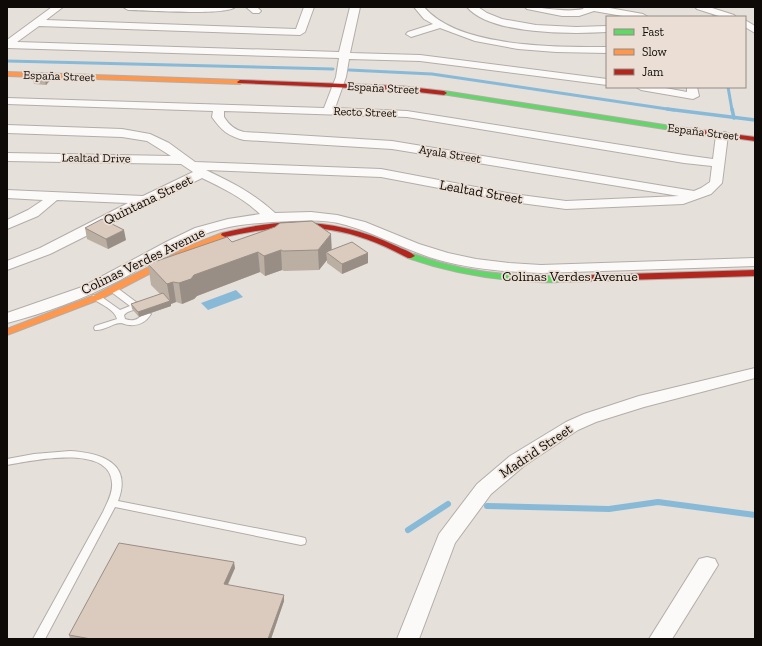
<svg xmlns="http://www.w3.org/2000/svg" width="762" height="646" viewBox="0 0 762 646" font-family="'Zilla Slab',serif">
	<style>
		.water { fill: #88bad8 }
		.lines { fill: none; stroke-linecap: round; stroke-linejoin: round }
		.stream-far2 { stroke: #88bad8; stroke-width: 3 }
		.stream-far1 { stroke: #88bad8; stroke-width: 3.5 }
		.stream { stroke: #88bad8; stroke-width: 6 }
		.lane-casing { stroke: #b2ada9; stroke-width: 2 }
		.street-casing { stroke: #b2ada9; stroke-width: 2 }
		.fast-casing { stroke: #b2ada9; stroke-width: 2 }
		.slow-casing { stroke: #b2ada9; stroke-width: 2 }
		.jam-casing { stroke: #b2ada9; stroke-width: 2 }
		.lane { fill: #fbfaf9; fill-rule: evenodd }
		.street { fill: #fbfaf9; fill-rule: evenodd }
		.fast { fill: #63d668; fill-rule: evenodd }
		.slow { fill: #ff974d; fill-rule: evenodd }
		.jam { fill: #b3261e; fill-rule: evenodd }
		.wall { fill: #bbafa3 }
		.shaded-wall { fill: #998e85 }
		.building { fill: #dacbbe; stroke: #998e85 }
		.labels { text-anchor: middle; dominant-baseline: central; stroke-width: 3.5; stroke-linejoin: round; paint-order: stroke }
		.far-street-label { font-size: 12px; fill: #0e0a07; stroke: #ebdfd5 }
		.street-label { font-size: 14px; fill: #0e0a07; stroke: #ebdfd5 }
	</style>
	<rect width="100%" height="100%" fill="#e6e0da"/>
	<path class="water" d="M236 290 243 297 208 310 201 303Z"/>
	<g class="lines">
		<g class="stream-far2">
			<path d="M714 15V17"/>
			<path d="M7 61 333 69"/>
			<path d="M349 70 432 74 674 110"/>
			<path d="M728 87 732 110"/>
		</g>
		<g class="stream-far1">
			<path d="M667 109 755 120"/>
			<path d="M732 109 734 118"/>
		</g>
		<g class="stream">
			<path d="M487 506 609 509 658 502 755 515"/>
			<path d="M408 530 448 504"/>
		</g>
		<g class="lane-casing">
			<g id="lane">
				<path d="M110 287H116L136 302V305H141L142 307 141 309C134 310 129 310 124 315L125 319C133 322 139 320 144 312H147L151 314C146 322 139 326 129 325 126 325 123 323 120 323 111 324 104 331 95 330L94 328 95 326 117 319C115 310 101 304 93 299L92 297 93 295H99L120 310 130 306 110 291 109 289Z"/>
				<path d="M70 451C100 453 133 462 118 501L301 537 305 538 306 541 305 544 301 545 115 507 45 639H33L103 512C107 503 113 493 112 483 110 443 31 461 7 465V459L34 454Z"/>
			</g>
		</g>
		<g class="street-casing">
			<g id="street">
				<path d="M52 7H63L46 20 296 29 304 7H314L305 32 300 35 39 26 17 42 339 52 350 7H360L350 53 420 55 607 79V85L420 61 349 59 346 77 335 108 407 111 684 155 713 159 716 135 718 132H726L728 135 722 183 711 194 683 204 566 209 513 202 381 177 206 170C233 183 253 193 275 213L311 212 337 215 365 222 419 244 448 253 476 259 509 263 541 265 755 258V266L541 273C507 272 472 269 439 260 407 251 378 234 346 225 322 218 298 221 273 222 258 223 243 224 229 227 189 235 155 261 120 280 85 298 46 313 7 323V313L82 287 166 242 195 228 228 219 260 214C243 198 223 188 202 178L50 254 7 270V261L40 248 128 203 57 200 38 216 7 229V220L28 210 43 200 7 198V190L143 196 193 172 181 164 7 161V153L171 156 147 141 122 137 7 133V125L122 129 150 134 169 143 195 162 381 169 513 194 566 201 679 196 392 149 244 140C228 136 221 130 212 117L213 111 7 104V98L324 108 336 77 339 58 7 48V40ZM224 111 407 117 684 163 712 166 710 182 701 188 694 191 392 141 244 132C235 130 229 125 224 117Z"/>
				<path d="M123 7H235C226 16 145 10 128 10Z"/>
				<path d="M246 7H257L261 11 259 13H253Z"/>
				<path d="M414 7H424C458 48 557 47 607 47V53L556 52 518 49 475 41 440 28 411 37 406 34 408 32 433 24 424 19Z"/>
				<path d="M467 7H478L487 13 502 19 536 25 576 27 607 26V32C573 34 490 35 467 7Z"/>
				<path d="M525 7C545 7 564 13 583 9L584 7H604L643 14 648 17H628L594 11 579 16H562L527 9Z"/>
				<path d="M695 7H709L734 15 736 17H722L697 9Z"/>
				<path d="M745 20 755 26V33L745 27Z"/>
				<path d="M636 87H660L687 92V87H697L699 96 693 99 641 90Z"/>
				<path d="M755 368V378L644 407 596 422 578 430 524 466 491 494 455 543 419 639H397L439 534 477 484 510 456 566 422 584 414 639 396Z"/>
				<path d="M707 557 715 559 718 565 672 639H649L699 559Z"/>
			</g>
		</g>
		<g class="fast-casing">
			<g id="fast">
				<path d="M444 91 671 126 674 128 671 130 442 94 441 93Z"/>
				<path d="M408 254H414C462 272 510 277 561 276L565 279C560 284 546 282 538 282 493 280 451 273 408 258L407 256Z"/>
			</g>
		</g>
		<g class="slow-casing">
			<g id="slow">
				<path d="M7 72 240 80 243 82 240 84 7 76Z"/>
				<path d="M222 233H225L229 235 195 250 101 299 7 335V329L95 295 189 246Z"/>
			</g>
		</g>
		<g class="jam-casing">
			<g id="jam">
				<path d="M240 80 400 86 444 91 447 93 444 95 400 90 238 83 237 82Z"/>
				<path d="M671 126 755 137V141L669 129 668 128Z"/>
				<path d="M294 222C330 223 364 230 396 246 402 249 410 251 415 256L411 258H408C394 251 381 244 366 239 320 222 272 226 225 237L221 235 222 233C246 227 269 223 294 222Z"/>
				<path d="M755 270V276L561 282 557 279 561 276Z"/>
			</g>
		</g>
		<use href="#lane" class="lane"/>
		<use href="#street" class="street"/>
		<use href="#fast" class="fast"/>
		<use href="#slow" class="slow"/>
		<use href="#jam" class="jam"/>
	</g>
	<g class="wall">
		<path d="M51 74 52 78 46 85 34 84 33 80Z"/>
		<path d="M85 228 126 240 108 249 87 239Z"/>
		<path d="M232 242 368 253V263L342 274 327 263V260L319 270 284 271 282 270 265 276 260 272 197 296 194 299 182 304 176 302 171 304V306L139 317 132 309 131 304 160 294 151 285 148 264Z"/>
		<path d="M235 568 228 585 284 601 271 639H70L69 635Z"/>
	</g>
	<g class="shaded-wall">
		<path d="M51 74 52 78 46 85 45 80Z"/>
		<path d="M124 230 126 240 108 249 106 239Z"/>
		<path d="M331 234 332 254 326 252 327 260 319 270 318 250Z"/>
		<path d="M281 250 282 270 265 276 264 256Z"/>
		<path d="M258 252 260 272 197 296 194 299 182 304 179 283 194 275Z"/>
		<path d="M368 253V263L342 274V264Z"/>
		<path d="M173 282 176 302 171 304V306L139 317 138 312 170 301 167 284Z"/>
		<path d="M234 562 235 568 225 590 224 584Z"/>
		<path d="M284 595V601L271 639H268Z"/>
	</g>
	<g class="building">
		<path d="M39 74H51L45 80H33Z"/>
		<path d="M102 219 124 230 106 239 85 228Z"/>
		<path d="M312 221 331 234 318 250 283 251 281 250 264 256 258 252 194 275 191 279 179 283 173 282 167 284 148 264 227 237 232 242 275 227 280 223Z"/>
		<path d="M352 242 368 253 342 264 326 252Z"/>
		<path d="M163 293 170 301 138 312 131 304Z"/>
		<path d="M119 543 234 562 224 584 284 595 268 639H91L69 635Z"/>
	</g>
	<g class="labels">
		<g class="far-street-label">
			<text transform="translate(59 76) rotate(2)">España Street</text>
			<text transform="translate(383 88) rotate(3)">España Street</text>
			<text transform="translate(365 112) rotate(2)">Recto Street</text>
			<text transform="translate(703 132) rotate(7)">España Street</text>
			<text transform="translate(450 154) rotate(9)">Ayala Street</text>
			<text transform="translate(96 158) rotate(1)">Lealtad Drive</text>
		</g>
		<g class="street-label">
			<text transform="translate(481 192) rotate(10)">Lealtad Street</text>
			<text transform="translate(148 200) rotate(-26)">Quintana Street</text>
			<text transform="translate(143 261) rotate(-26)">Colinas Verdes Avenue</text>
			<text x="570" y="276">Colinas Verdes Avenue</text>
			<text transform="translate(536 451) rotate(-34)">Madrid Street</text>
		</g>
	</g>
	<rect width="762" height="646" fill="none" stroke="#0e0a07" stroke-width="16"/>
	<rect x="606" y="16" width="140" height="72" fill="#ebdfd5" stroke="#938a83"/>
	<rect x="614" y="29" width="20" height="6" fill="#63d668" stroke="#938a83"/>
	<text x="642" y="36" font-size="12" fill="#0e0a07">Fast</text>
	<rect x="614" y="49" width="20" height="6" fill="#ff974d" stroke="#938a83"/>
	<text x="642" y="56" font-size="12" fill="#0e0a07">Slow</text>
	<rect x="614" y="69" width="20" height="6" fill="#b3261e" stroke="#938a83"/>
	<text x="642" y="76" font-size="12" fill="#0e0a07">Jam</text>
</svg>
